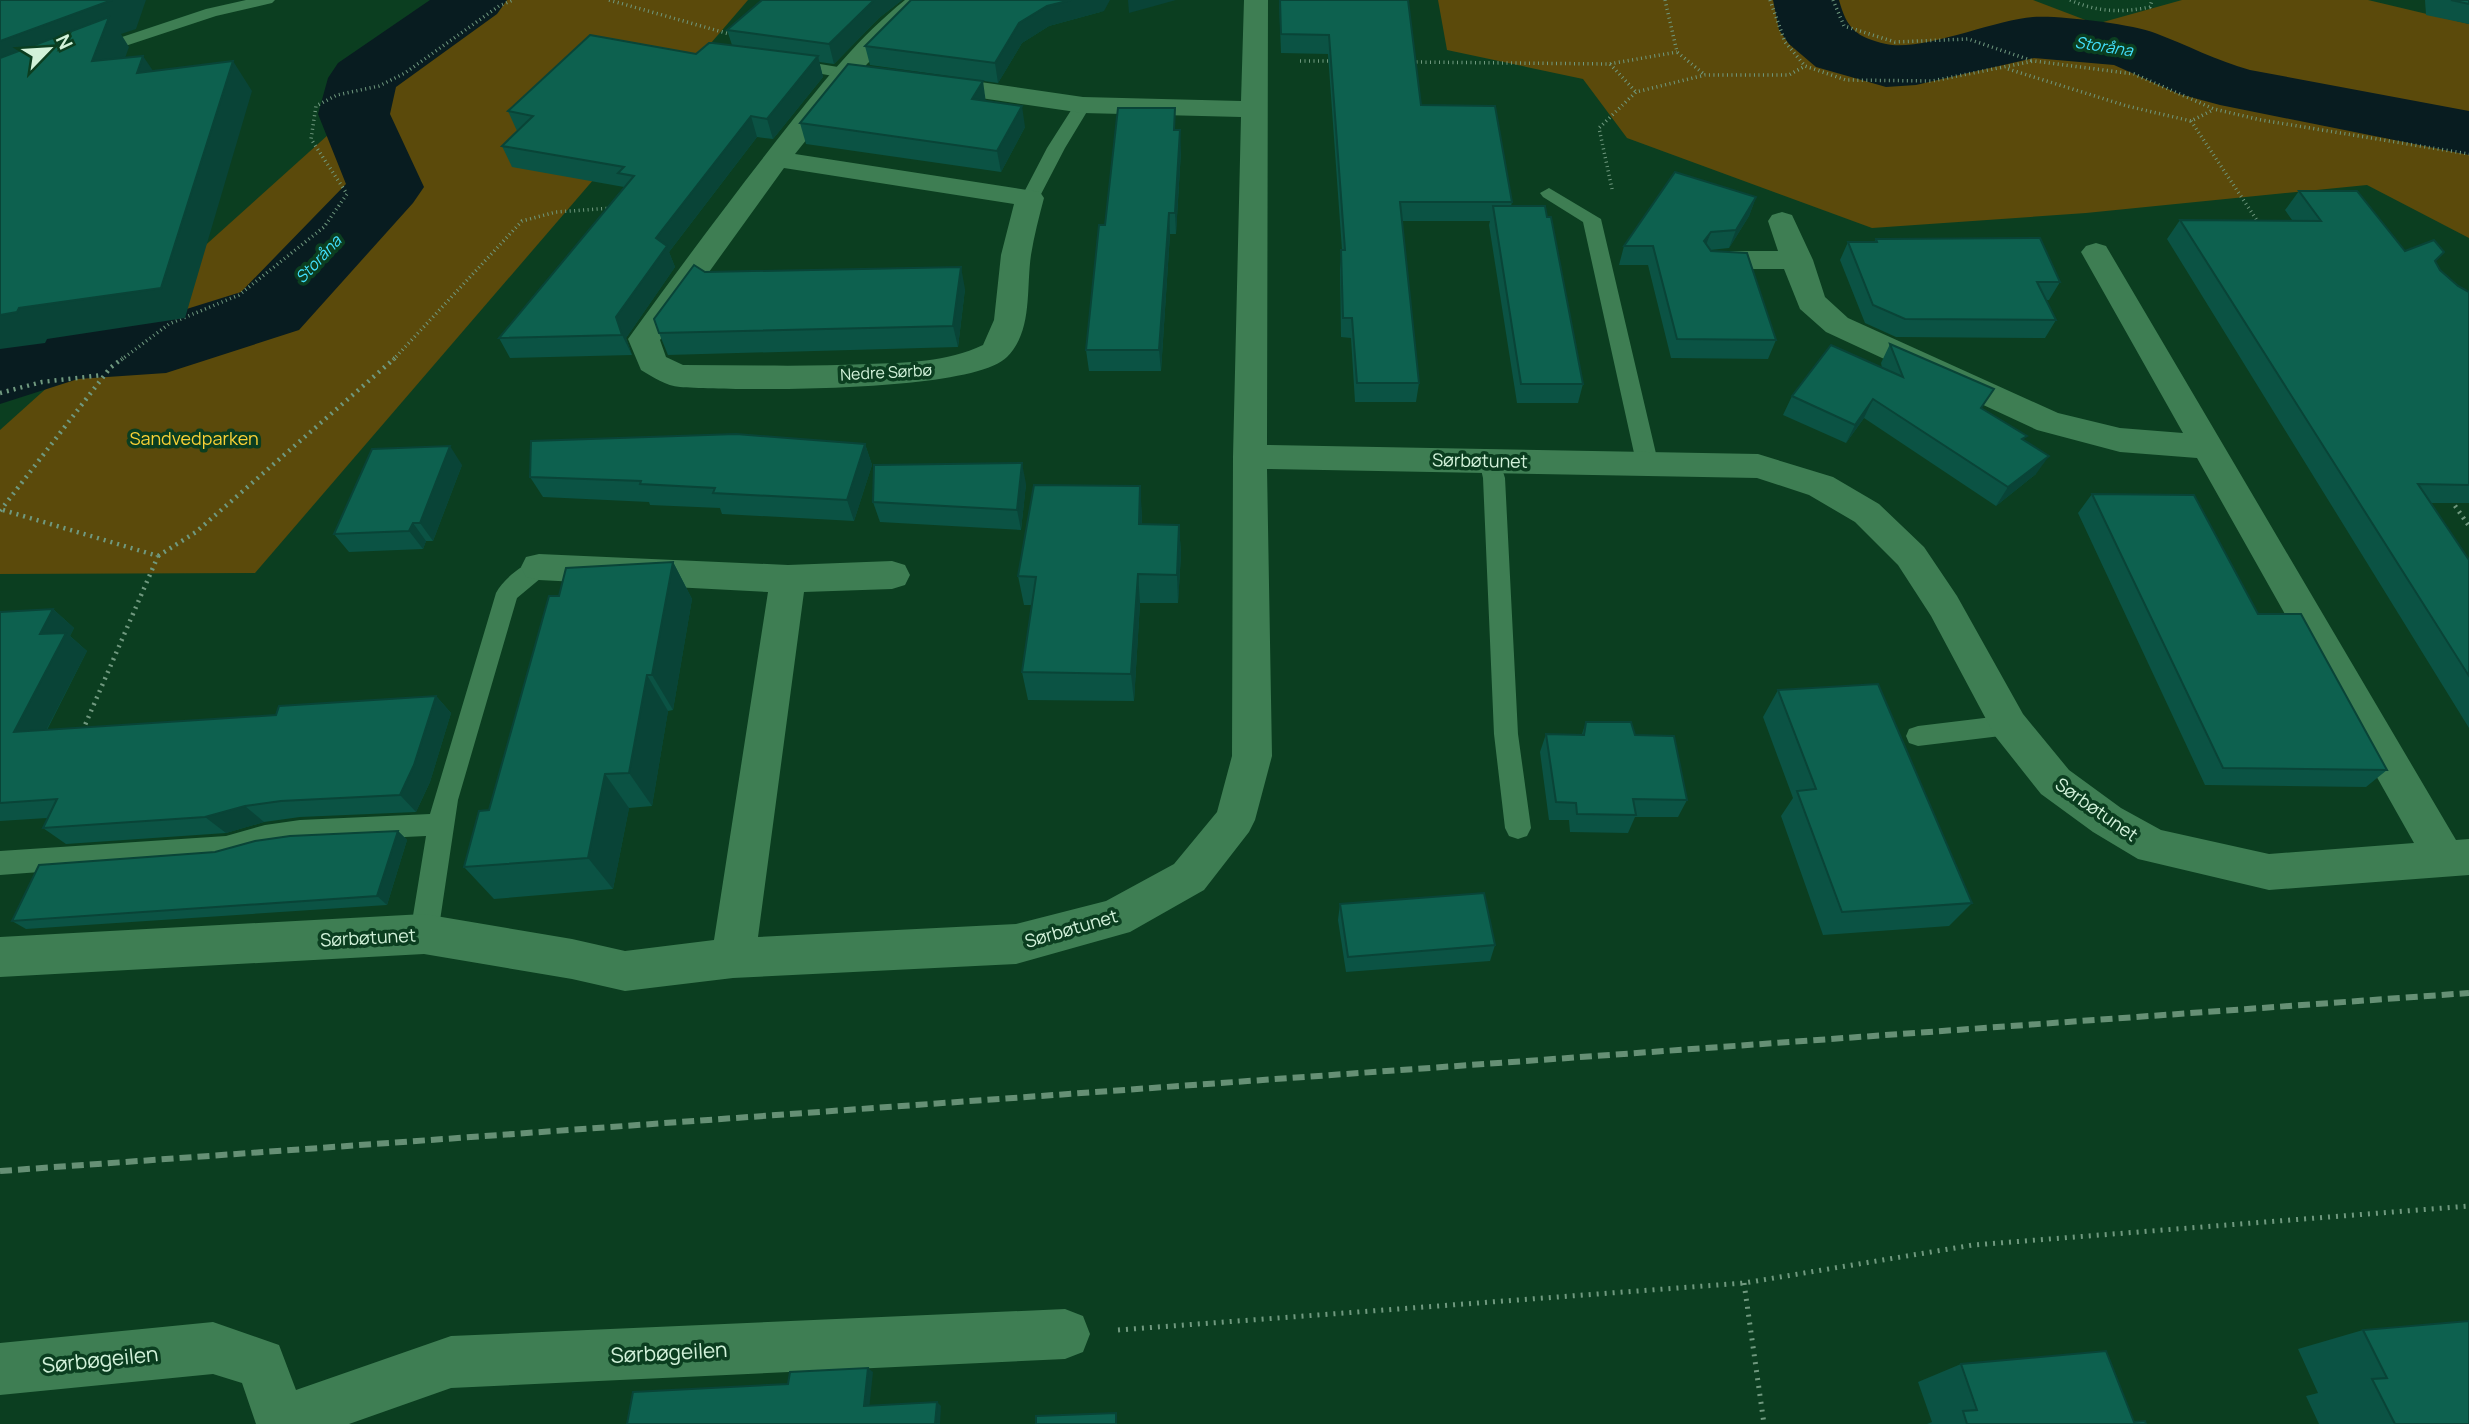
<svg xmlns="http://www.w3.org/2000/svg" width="2469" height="1424" viewBox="0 0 2469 1424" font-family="Manrope,sans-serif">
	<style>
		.green { fill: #5b4a0b }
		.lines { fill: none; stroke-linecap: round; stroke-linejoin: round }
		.river { fill: #081c20; fill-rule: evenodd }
		.path-far2 { stroke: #70997f; stroke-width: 3.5; stroke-dasharray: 1 3.5; stroke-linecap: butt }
		.path-far1 { stroke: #70997f; stroke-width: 4.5; stroke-dasharray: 2 5; stroke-linecap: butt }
		.path { stroke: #70997f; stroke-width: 5; stroke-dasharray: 2 6; stroke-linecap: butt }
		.lane { fill: #3e7e53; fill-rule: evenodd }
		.street { fill: #3e7e53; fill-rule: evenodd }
		.rail { stroke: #669075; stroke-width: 6; stroke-dasharray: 12 6; stroke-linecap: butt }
		.wall { fill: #0b5344 }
		.shaded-wall { fill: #094437 }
		.building { fill: #0d614f; stroke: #094437; stroke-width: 2 }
		.labels { text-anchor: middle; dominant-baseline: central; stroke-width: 7; stroke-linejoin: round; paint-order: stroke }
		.far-water-label { font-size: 16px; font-style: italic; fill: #42e0fd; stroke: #0b3e20 }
		.far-street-label { font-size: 16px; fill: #d2f2da; stroke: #0b3e20 }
		.park-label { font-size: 18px; fill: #fad136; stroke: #0b3e20 }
		.street-label { font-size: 18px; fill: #d2f2da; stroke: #0b3e20 }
		.near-street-label { font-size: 21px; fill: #d2f2da; stroke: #0b3e20 }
	</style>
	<rect width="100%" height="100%" fill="#0b3e20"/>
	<g class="green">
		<path d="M478 0H748L255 573 0 574V430Z"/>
		<path d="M1438 0H2033L2096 24 2182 0H2368L2469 24V238L2367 185 2086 213 1872 228 1627 138 1583 79 1447 50Z"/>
	</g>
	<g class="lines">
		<g class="river">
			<path d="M430 0H507L497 14 396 87 390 114 424 187 413 203 299 330 166 373 78 379 0 404V344L70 323 161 317 241 292 346 184 318 114 328 78 338 63Z"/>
			<path d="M1773 0H1839C1847 29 1856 37 1886 44 1921 52 1994 20 2033 17 2057 15 2133 24 2155 33 2187 45 2217 61 2250 70L2469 111V155L2220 105 2179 94 2114 65 2034 58 1916 85 1886 87 1816 67 1789 44 1779 30Z"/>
		</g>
		<g class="path-far2">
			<path d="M609 0 733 35"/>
			<path d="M1665 0 1677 52 1705 75"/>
			<path d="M1770 0 1785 42 1805 66 1846 80 1932 81 2034 61 2134 74 2214 109 2261 120 2469 154"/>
			<path d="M1833 0 1844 26 1895 42 1968 39 2033 61"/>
			<path d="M2070 0C2097 12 2121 13 2150 7L2152 0"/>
			<path d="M1300 61H1333"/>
			<path d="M1412 62 1609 64 1677 52"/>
			<path d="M1610 64 1636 92"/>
			<path d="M2008 69 2127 106 2191 121 2213 110"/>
			<path d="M2191 121 2260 225"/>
			<path d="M1612 189 1599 128 1636 92 1705 75H1789L1805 66"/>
			<path d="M121 360 169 324 239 295 324 227 347 194 311 139 316 106 337 95 379 86 405 73 499 6 513 0"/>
			<path d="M393 360 522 221 556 212 612 208"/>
		</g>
		<g class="path-far1">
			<path d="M0 393 42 382 103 375"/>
			<path d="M2451 500 2469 526"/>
			<path d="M3 510 158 556 82 732"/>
			<path d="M0 511 110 368 123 358"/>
			<path d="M158 556 196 532 395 358"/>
		</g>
		<g class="path">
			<path d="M1744 1283 1764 1424"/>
			<path d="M1118 1330 1744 1283 1973 1245 2469 1206"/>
		</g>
		<g class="lane">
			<path d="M246 0H275L272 3 216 16 101 54 95 56 87 51 89 48 206 9Z"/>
			<path d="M790 59 844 68 852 73 844 78 784 67 782 64 784 61Z"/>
			<path d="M1083 100 1091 105 1065 148 1039 198 1030 203 1024 202 1021 198 1047 148 1077 101Z"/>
			<path d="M1549 188 1601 219 1658 462 1655 467 1647 470 1639 467 1636 462 1583 222 1543 197 1540 193Z"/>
			<path d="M1490 453 1498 456 1505 478 1518 734 1531 828 1527 836 1518 839 1509 836 1505 828 1494 734 1483 478 1479 461 1482 456Z"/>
			<path d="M539 558 547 561 550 567 547 573 517 598 458 800 438 934 434 943 424 946 414 943 410 934 426 836 300 842 265 847 226 858 0 875V851L226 836 265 825 300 820 430 814 496 593C503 579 524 563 539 558Z"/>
			<path d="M2009 715 2018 718 2021 725 2018 732 2009 735 1918 746 1909 743 1906 736 1909 729 1918 726Z"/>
		</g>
		<g class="street">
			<path d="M905 0H932L867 64 795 154 1040 192 1044 198C1039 217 1034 236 1031 255 1026 289 1033 331 1007 357 972 393 735 391 680 387 666 386 653 377 641 370L628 339 633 332C684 262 735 193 788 126 824 81 860 36 905 0ZM784 168 1014 204 1001 255 994 320 983 345C947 362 906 363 867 364 805 367 744 365 683 365L666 357 660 340Z"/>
			<path d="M1244 0H1268L1267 445 1758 454 1833 477 1879 504 1924 547 1957 596 2023 714 2069 770 2121 808 2161 830 2269 854 2414 843 2197 458 2120 452 2037 430 1826 332 1800 309 1784 269H1715L1705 267 1700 260 1705 253 1715 251H1778L1768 221 1772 215 1782 212 1792 215 1813 260 1825 297 1848 318 2058 413 2120 428 2183 433 2081 252 2086 246 2096 243 2106 246 2456 840 2469 839V875L2269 890 2138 859 2093 832 2041 794 1995 736 1931 616 1898 565 1855 522 1809 495 1757 478 1267 469 1272 756 1255 820 1249 832 1204 890 1130 932 1016 964 733 978 625 991 572 979 424 954 0 977V937L424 914 572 939 625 951 714 940 768 592 539 580 526 577 521 567 526 557 539 554 788 565 892 561 905 565 910 575 905 585 892 589 804 592 758 937 1016 924 1106 901 1174 864 1217 812 1232 756 1233 457 1241 117 1083 113 933 91 924 89 920 83 924 77 933 75 1083 97 1241 101Z"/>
			<path d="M1065 1309 1083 1316 1090 1334 1083 1352 1065 1359 451 1388 349 1424H256L242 1383 213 1374 0 1395V1343L213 1322 279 1345 296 1390 451 1336Z"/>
		</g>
		<path class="rail" d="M0 1171 2469 993"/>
	</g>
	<g class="wall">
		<path d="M762 0H902L879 18 834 64 819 62 823 77 773 139 757 137 669 252 675 267 626 338 632 355 510 358 499 338 624 187 512 167 502 146 517 131 508 111 696 54 732 45 727 30Z"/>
		<path d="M1279 0H1408L1421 105 1512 202 1511 206 1583 384 1578 403H1517L1489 225 1490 221H1402L1419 383 1416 402H1355L1351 338 1341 337 1340 269 1342 250 1328 54 1281 53Z"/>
		<path d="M2425 0H2469V24L2426 15Z"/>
		<path d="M1104 11 1049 26 1022 43 998 83 870 65 865 46Z"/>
		<path d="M800 123 1025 127 1001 172 806 144Z"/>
		<path d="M1181 151 1176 234H1170L1161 371H1089L1086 350 1105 225Z"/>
		<path d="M2299 191 2405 251 2436 262 2440 270 2458 286 2469 292V503H2431L2469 560V728L2167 239 2180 220H2292L2285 210Z"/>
		<path d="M1756 197 1749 216 1729 248 1710 250 1776 340 1768 359 1671 358 1648 265H1619L1624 246Z"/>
		<path d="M1876 239 2060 282 2049 300H2046L2056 320 2045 338 1896 337 1865 323 1840 260 1848 242H1874Z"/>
		<path d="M705 272 965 289 958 347 668 355 659 333Z"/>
		<path d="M1890 344 1982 408 2024 440 2036 474 1996 506 1864 418 1846 443 1783 415 1792 396 1882 368 1881 363Z"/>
		<path d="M865 444 872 465 854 521 722 514 720 508 650 505 649 502 543 497 530 477Z"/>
		<path d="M462 465 433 541H426L423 549 349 552 334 534Z"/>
		<path d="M1026 484 1021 530 880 522 873 502Z"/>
		<path d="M1140 486 1142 524 1179 525 1181 554 1178 603H1140L1134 701 1028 700 1022 672 1032 605H1024L1018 576Z"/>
		<path d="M2092 494 2258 614 2387 770 2366 787 2205 785 2078 513Z"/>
		<path d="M673 562 692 599 673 710 668 711 652 806 629 808 613 889 494 899 464 867 489 810 559 596Z"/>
		<path d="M53 609 74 628 70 636 87 651 47 730 276 715 436 696 451 713 430 782 416 812 300 817 264 822 226 833 66 844 43 828 47 818 0 821V612Z"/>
		<path d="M1778 690 1972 903 1949 926 1823 935 1781 816 1793 798 1763 717Z"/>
		<path d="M1586 722 1687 800 1678 817H1635L1628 833 1570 832 1569 820H1549L1540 752 1546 734H1582Z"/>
		<path d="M398 831 407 840 387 905 26 929 12 921 215 852Z"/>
		<path d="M1340 904 1495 945 1490 961 1346 972 1338 920Z"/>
		<path d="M2363 1330 2469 1424H2319L2306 1396 2318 1393 2298 1349Z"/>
		<path d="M1961 1364 2134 1422 2146 1424H1927L1932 1422 1918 1382Z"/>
	</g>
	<g class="shaded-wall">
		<path d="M112 0H146L136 29 121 34 129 47 113 91 0 80V41Z"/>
		<path d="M874 0H902L879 18 834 64 829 44Z"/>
		<path d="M1071 0H1110L1104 11 1049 26 1022 43 998 83 995 63 1019 23 1047 6Z"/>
		<path d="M1128 0H1176L1129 13Z"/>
		<path d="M143 56 164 87 137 73Z"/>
		<path d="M818 56 823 77 773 139 767 119Z"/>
		<path d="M233 61 252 91 185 318 47 339 45 343 0 349V315L19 308Z"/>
		<path d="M983 81 986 103 972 99Z"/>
		<path d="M1022 106 1025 127 1001 172 997 151Z"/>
		<path d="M751 116 757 137 669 252 675 267 626 338 632 355 622 335 616 317 656 238Z"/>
		<path d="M1180 130 1181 151 1176 234 1175 213Z"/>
		<path d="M1756 197 1749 216 1729 248 1736 230Z"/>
		<path d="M1169 213 1170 234 1161 371 1159 350Z"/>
		<path d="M1711 232 1704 250V241Z"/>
		<path d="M961 267 965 289 958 347 953 326Z"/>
		<path d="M1873 399 1864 418 1846 443 1855 425Z"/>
		<path d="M865 444 872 465 854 521 847 500Z"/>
		<path d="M450 446 462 465 433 541 420 523Z"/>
		<path d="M2049 456 2036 474 1996 506 2008 487Z"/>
		<path d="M1022 463 1026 484 1021 530 1017 510Z"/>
		<path d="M1140 486 1142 515V553L1139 524Z"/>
		<path d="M413 523 426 541 423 549 409 531Z"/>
		<path d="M1179 525 1181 554 1178 603 1177 575Z"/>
		<path d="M673 562 692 599 673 710 652 675Z"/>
		<path d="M1138 574 1140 603 1134 701 1131 674Z"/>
		<path d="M53 609 74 628 70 636 87 651 36 750 14 732 40 634Z"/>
		<path d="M647 675 668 711 652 806 629 773Z"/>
		<path d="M436 696 451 713 430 782 416 812 400 795Z"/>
		<path d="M605 774 629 808 613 889 588 858Z"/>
		<path d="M245 806 264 822 226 833 205 817Z"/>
		<path d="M398 831 407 840 387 905 377 896Z"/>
		<path d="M868 1368 873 1372 869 1410 864 1406Z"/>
		<path d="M937 1402 941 1406 940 1424H935Z"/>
	</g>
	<g class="building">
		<path d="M0 0H112L0 41Z"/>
		<path d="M762 0H874L829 44 727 30Z"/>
		<path d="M911 0H1071L1047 6 1019 23 995 63 865 46Z"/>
		<path d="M1280 0H1408L1421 105 1495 106 1512 202H1400L1419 383H1357L1352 318H1343L1341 250H1345L1329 35 1281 34Z"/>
		<path d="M2451 0H2469V4Z"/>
		<path d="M109 17 92 61 143 56 137 73 233 61 161 288 19 308 17 312 0 315V58Z"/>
		<path d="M590 35 696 54 709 43H713L818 56 767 119 751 116 656 238 667 246 616 317 622 335 499 338 634 176 618 173 624 167 502 146 533 116 508 111Z"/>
		<path d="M848 64 983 81 972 99 1022 106 997 151 800 123Z"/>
		<path d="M1118 108H1175L1174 130H1180L1175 213H1169L1159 350H1086L1099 225H1105Z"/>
		<path d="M1675 172 1756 197 1736 230 1711 232 1704 241 1711 251 1747 253 1776 340 1677 339 1653 246H1624Z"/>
		<path d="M2299 191H2357L2405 251 2434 240 2444 252 2435 261 2440 270 2458 286 2469 292V485L2418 484 2469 560V676L2180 220 2321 221Z"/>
		<path d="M1493 206H1545L1547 217H1551L1583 384H1521Z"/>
		<path d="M2040 238 2060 282H2037L2056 320 1905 319 1873 305 1848 242H1877L1876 239Z"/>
		<path d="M694 265 705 272 961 267 953 326 659 333 654 319Z"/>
		<path d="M1890 344 1994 389 1981 408 2027 436 2022 439 2049 456 2008 487 1873 399 1855 425 1792 396 1831 345 1903 377Z"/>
		<path d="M736 434 865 444 847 500 713 493 715 488 640 484 641 481 530 477 531 441Z"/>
		<path d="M450 446 420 523H413L409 531 334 534 372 449Z"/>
		<path d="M1022 463 1017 510 873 502 874 465Z"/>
		<path d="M1034 485 1140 486 1139 524 1179 525 1177 575 1138 574 1131 674 1022 672 1036 577 1018 576Z"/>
		<path d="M2092 494 2194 495 2258 614H2301L2387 770 2223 768Z"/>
		<path d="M673 562 652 675H647L629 773 605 774 588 858 464 867 479 811 489 810 549 596H559L566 568Z"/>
		<path d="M53 609 40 634 66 633 14 732 276 715 279 706 436 696 414 765 400 795 281 801 245 806 205 817 43 828 57 799 0 803V612Z"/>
		<path d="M1878 684 1972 903 1842 912 1797 791 1816 789 1778 690Z"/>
		<path d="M1586 722H1631L1635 735 1674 736 1687 800 1633 799 1636 815 1577 814 1576 803 1556 802 1546 734 1584 735Z"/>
		<path d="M398 831 377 896 12 921 39 865 215 852 255 841 290 836Z"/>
		<path d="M1484 893 1495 945 1348 957 1340 904Z"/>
		<path d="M2469 1321V1424H2395L2372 1379 2387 1378 2363 1330Z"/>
		<path d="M2106 1351 2134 1422 2145 1421 2146 1424H1967L1963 1411 1977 1410 1961 1364Z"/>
		<path d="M868 1368 864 1406 937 1402 935 1424H627L633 1392 788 1384 790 1372Z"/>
		<path d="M1116 1413V1424H1036V1416Z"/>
	</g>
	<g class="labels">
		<g class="far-water-label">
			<text transform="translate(2104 46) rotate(9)">Storåna</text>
			<text transform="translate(318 259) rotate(-47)">Storåna</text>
		</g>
		<g class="far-street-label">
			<text transform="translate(886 372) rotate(-3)">Nedre Sørbø</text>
		</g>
		<g class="park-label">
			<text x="194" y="438">Sandvedparken</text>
		</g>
		<g class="street-label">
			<text transform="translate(1480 460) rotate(1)">Sørbøtunet</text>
			<text transform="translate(2097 809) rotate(35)">Sørbøtunet</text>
			<text transform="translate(1071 928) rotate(-16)">Sørbøtunet</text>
			<text transform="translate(368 937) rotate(-3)">Sørbøtunet</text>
		</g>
		<g class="near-street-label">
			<text transform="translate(669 1352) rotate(-3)">Sørbøgeilen</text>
			<text transform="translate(100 1359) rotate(-6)">Sørbøgeilen</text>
		</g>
	</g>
	<g transform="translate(49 49) rotate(65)" stroke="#0b3e20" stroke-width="5" paint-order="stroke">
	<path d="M0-5L12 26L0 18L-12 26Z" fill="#d2f2da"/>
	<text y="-10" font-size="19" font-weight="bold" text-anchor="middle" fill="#d2f2da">N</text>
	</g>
</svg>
